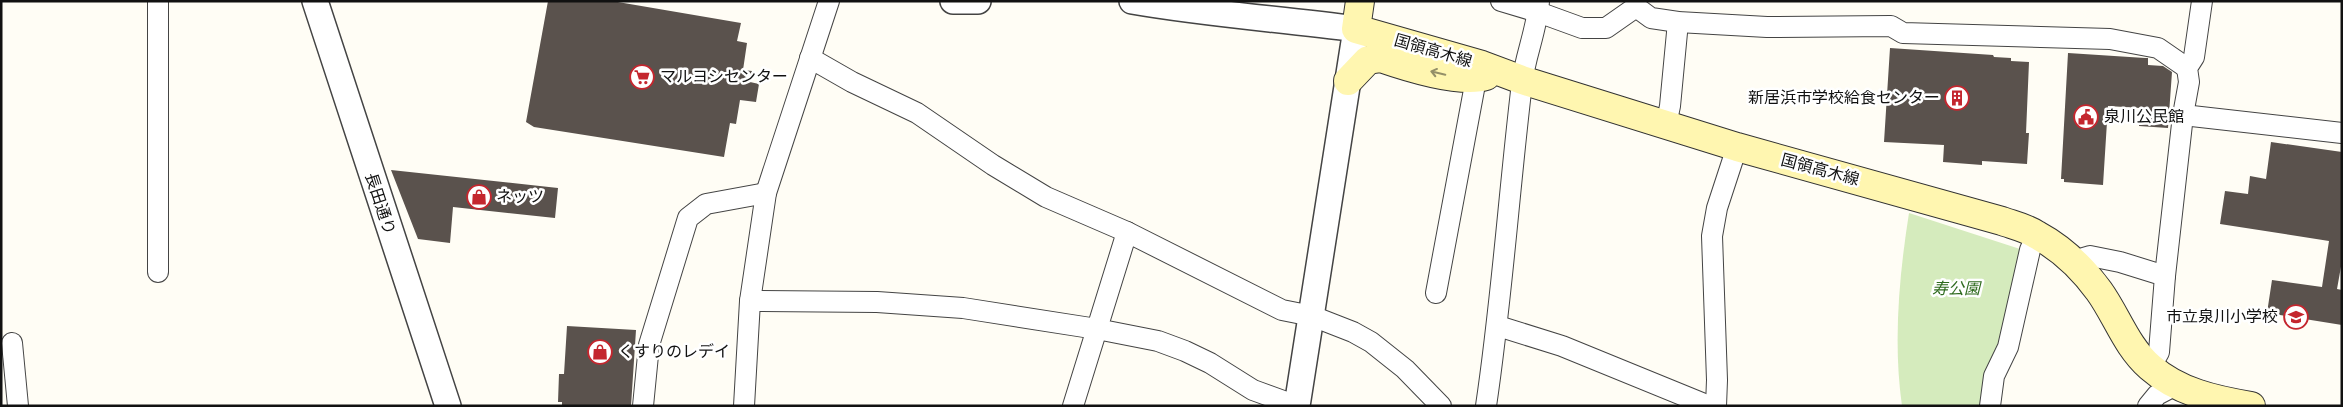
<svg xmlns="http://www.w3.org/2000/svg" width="2343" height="407" viewBox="0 0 2343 407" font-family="Spectral,'Noto Sans JP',serif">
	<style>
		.green { fill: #d5ebbd }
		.building { fill: #5a524d }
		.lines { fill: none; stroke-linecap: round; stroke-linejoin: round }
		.minor-casing { stroke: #444; stroke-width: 22 }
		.tertiary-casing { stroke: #444; stroke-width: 28 }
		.secondary-casing { stroke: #333; stroke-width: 30 }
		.minor { stroke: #fff; stroke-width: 20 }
		.tertiary { stroke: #fff; stroke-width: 25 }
		.secondary { stroke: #fff6b0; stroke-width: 28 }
		.oneway { stroke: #948f68 }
		.labels { text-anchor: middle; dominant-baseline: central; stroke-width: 5; stroke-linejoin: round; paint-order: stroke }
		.street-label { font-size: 16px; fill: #111; stroke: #fff }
		.poi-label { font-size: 16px; fill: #111; stroke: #fff; text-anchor: start }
		.park-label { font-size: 16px; font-style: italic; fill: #2f6b1f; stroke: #fff }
	</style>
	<rect width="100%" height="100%" fill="#fffdf5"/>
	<path class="green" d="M1909 213 2020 249 1986 406H1902C1893 343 1899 276 1909 213Z"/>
	<g class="building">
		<path d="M548 1H612L741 23 737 41 747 43 743 70 752 71 750 82 759 84 756 102 740 100 736 124 730 123 724 157 534 127 526 122Z"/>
		<path d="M1890 48 1993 55 1994 57 2011 58V61L2029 62 2026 133H2029L2027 164 1982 161V165L1943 162 1944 145 1884 142Z"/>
		<path d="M2068 53 2145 58H2148V65L2163 66 2172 72 2168 128 2139 126 2140 108 2108 106 2103 185 2064 182V179H2061Z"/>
		<path d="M2271 142 2342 152V261L2337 289 2342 290V325L2267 313 2272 280 2322 287 2329 241 2220 224 2225 191 2248 194 2250 176 2266 179Z"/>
		<path d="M391 170 558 188 555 218 453 207 450 243 418 239Z"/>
		<path d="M567 326 636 330 631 406H562V402H558L559 374H564Z"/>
	</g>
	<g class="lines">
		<g class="minor-casing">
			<g id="minor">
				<path d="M1501 1 1538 12 1582 28H1606L1636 7 1651 18 1678 22 1767 27 1891 26 1903 33 2110 39 2158 48 2187 68"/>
				<path d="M810 58 852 82 917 113 993 165 1046 197 1127 232 1282 310 1312 316 1353 332 1371 342 1405 369 1441 406"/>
				<path d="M2183 115 2342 133"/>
				<path d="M1666 125 1670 106 1678 22"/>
				<path d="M2073 261 2090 256 2120 262 2165 276 2159 352 2150 368"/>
				<path d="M158 272V1"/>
				<path d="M2165 276 2183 115 2189 82 2187 68 2194 57 2202 1"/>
				<path d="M1436 293 1476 79"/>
				<path d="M750 301 877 302 963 308 1097 329 1158 341 1185 351 1210 363 1253 390 1297 406"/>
				<path d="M1498 326 1562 346 1709 406"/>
				<path d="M12 343 18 406"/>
				<path d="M643 406 649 345 688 218 706 204 766 193"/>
				<path d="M744 406 750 301 766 193 829 1"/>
				<path d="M1073 406 1127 232"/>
				<path d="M1486 406C1502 299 1509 191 1522 83 1525 56 1537 30 1539 1"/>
				<path d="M1716 406 1717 380 1712 236 1717 208 1737 147"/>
				<path d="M1990 406 1994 376 2008 347 2030 250 2037 234"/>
				<path d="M2148 406 2157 395 2176 385"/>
			</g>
		</g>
		<g class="tertiary-casing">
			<g id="tertiary">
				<path d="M315 1 448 406"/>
				<path d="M953 1H978"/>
				<path d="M1132 1C1206 14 1281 19 1356 29L1297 406"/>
			</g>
		</g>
		<g class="secondary-casing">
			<g id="secondary">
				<path d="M1360 1 1356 29 1482 65 1522 80 1737 147 2002 221C2013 225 2027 228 2037 235 2061 248 2083 269 2099 291 2117 316 2126 346 2150 367 2178 392 2215 400 2251 406"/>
				<path d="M1348 81 1368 60 1381 58C1407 67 1461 84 1486 76"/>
			</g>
		</g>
		<use href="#minor" class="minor"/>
		<use href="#tertiary" class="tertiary"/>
		<use href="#secondary" class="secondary"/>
	</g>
	<defs><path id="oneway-shaft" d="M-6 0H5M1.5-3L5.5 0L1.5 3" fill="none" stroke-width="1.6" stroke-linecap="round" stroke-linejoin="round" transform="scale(1.25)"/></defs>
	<use class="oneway" href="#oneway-shaft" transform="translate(1438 73) rotate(-167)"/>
	<defs>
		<g id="supermarket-ring" transform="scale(1.25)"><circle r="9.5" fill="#fff" stroke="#c4262e" stroke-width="1.5"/><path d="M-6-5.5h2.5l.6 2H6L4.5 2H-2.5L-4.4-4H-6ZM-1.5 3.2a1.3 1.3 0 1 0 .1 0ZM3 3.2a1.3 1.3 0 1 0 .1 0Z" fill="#c4262e"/></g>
		<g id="building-ring" transform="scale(1.25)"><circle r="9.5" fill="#fff" stroke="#c4262e" stroke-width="1.5"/><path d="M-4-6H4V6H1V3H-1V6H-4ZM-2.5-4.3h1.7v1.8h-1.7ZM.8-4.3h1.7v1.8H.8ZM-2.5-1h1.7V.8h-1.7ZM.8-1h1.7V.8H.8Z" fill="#c4262e"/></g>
		<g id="civic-ring" transform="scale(1.25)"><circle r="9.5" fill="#fff" stroke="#c4262e" stroke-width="1.5"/><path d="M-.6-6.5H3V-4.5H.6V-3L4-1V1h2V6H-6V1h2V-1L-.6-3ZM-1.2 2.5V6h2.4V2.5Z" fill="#c4262e"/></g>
		<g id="shop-ring" transform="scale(1.25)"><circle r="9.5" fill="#fff" stroke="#c4262e" stroke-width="1.5"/><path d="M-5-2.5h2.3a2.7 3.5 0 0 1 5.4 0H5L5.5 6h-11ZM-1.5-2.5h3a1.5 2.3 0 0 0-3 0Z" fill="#c4262e"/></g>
		<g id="school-ring" transform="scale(1.25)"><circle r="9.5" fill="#fff" stroke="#c4262e" stroke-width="1.5"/><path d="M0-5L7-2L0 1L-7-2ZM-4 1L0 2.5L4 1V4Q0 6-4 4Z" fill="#c4262e"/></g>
	</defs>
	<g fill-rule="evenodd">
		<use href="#supermarket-ring" x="642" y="77"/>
		<use href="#building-ring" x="1957" y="98"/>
		<use href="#civic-ring" x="2086" y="117"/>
		<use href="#shop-ring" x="479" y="197"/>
		<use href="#school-ring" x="2296" y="317"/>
		<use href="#shop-ring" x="600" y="352"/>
	</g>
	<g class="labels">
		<g class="street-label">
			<text transform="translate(1433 51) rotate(16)">国領高木線</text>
			<text transform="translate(1820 170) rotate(15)">国領高木線</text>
			<text transform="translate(380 204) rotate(72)">長田通り</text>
		</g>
		<g class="poi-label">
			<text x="660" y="77">マルヨシセンター</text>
			<text x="1940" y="98" text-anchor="end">新居浜市学校給食センター</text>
			<text x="2104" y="117">泉川公民館</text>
			<text x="496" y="197">ネッツ</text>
			<text x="2278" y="317" text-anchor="end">市立泉川小学校</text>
			<text x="618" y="352">くすりのレデイ</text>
		</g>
		<g class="park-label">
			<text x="1956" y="289">寿公園</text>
		</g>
	</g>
	<rect width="2343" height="407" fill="none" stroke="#111111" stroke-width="5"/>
</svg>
